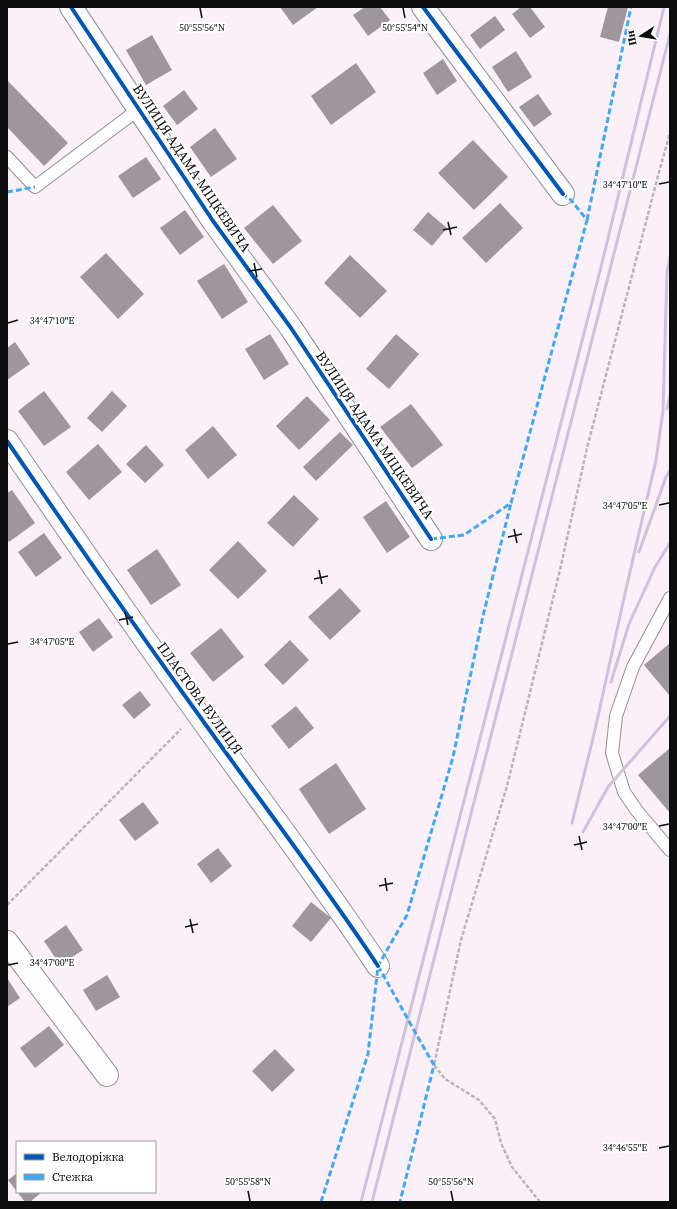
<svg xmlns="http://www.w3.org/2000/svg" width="677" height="1209" viewBox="0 0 677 1209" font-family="'Source Serif 4',serif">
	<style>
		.building { fill: #9d969c }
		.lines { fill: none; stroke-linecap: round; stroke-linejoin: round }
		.service-casing { stroke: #948f92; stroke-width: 14 }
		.minor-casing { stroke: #948f92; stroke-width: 24 }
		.path { stroke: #b7b5b7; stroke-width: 2.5; stroke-dasharray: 4 2; stroke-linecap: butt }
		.service { stroke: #fefdfe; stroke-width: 12 }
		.minor { stroke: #fefdfe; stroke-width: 22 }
		.rail { stroke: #cdc2d8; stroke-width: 3 }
		.quiet { stroke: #3fa9f5; stroke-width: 3; stroke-dasharray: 6 3; stroke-linecap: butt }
		.cycleway-casing { stroke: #fff; stroke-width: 6 }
		.cycleway { stroke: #0057b8; stroke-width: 4 }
		.ticks { fill: none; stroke: #0c0c0c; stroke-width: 1.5 }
		.labels { text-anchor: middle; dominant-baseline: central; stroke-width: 4; stroke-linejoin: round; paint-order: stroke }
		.street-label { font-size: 14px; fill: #0c0c0c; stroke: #fff }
		.ticks-label { font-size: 10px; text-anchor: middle; fill: #0c0c0c; stroke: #fff; stroke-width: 4; stroke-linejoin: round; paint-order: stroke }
	</style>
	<rect width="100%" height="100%" fill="#fbf0f8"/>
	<g class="building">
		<path d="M280 7H318L293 25Z"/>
		<path d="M365 7H380L390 20 368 36 353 15Z"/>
		<path d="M521 7H530L545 27 530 38 512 14Z"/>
		<path d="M608 7H628L619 42 600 37Z"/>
		<path d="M495 16 505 30 480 49 470 35Z"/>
		<path d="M152 35 172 70 146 85 126 50Z"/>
		<path d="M516 51 532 77 508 92 492 67Z"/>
		<path d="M443 59 457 81 437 95 423 73Z"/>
		<path d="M356 63 376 92 331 125 311 96Z"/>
		<path d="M7 80 68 143 44 166 7 127Z"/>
		<path d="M184 90 198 109 177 125 163 106Z"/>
		<path d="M538 94 552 114 534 127 519 107Z"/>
		<path d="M215 128 237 159 211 177 190 147Z"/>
		<path d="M473 140 508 177 474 210 438 173Z"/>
		<path d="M146 157 161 179 133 198 118 176Z"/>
		<path d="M500 203 523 228 486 263 462 238Z"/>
		<path d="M273 205 302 241 273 264 244 228Z"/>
		<path d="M185 210 204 237 180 255 160 228Z"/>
		<path d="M428 212 447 228 432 246 413 230Z"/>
		<path d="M106 253 144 294 118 319 80 277Z"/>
		<path d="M350 255 387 291 360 318 324 283Z"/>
		<path d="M224 264 248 302 222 319 197 281Z"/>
		<path d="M270 334 289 364 264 380 245 349Z"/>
		<path d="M396 334 419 354 389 389 366 369Z"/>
		<path d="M15 342 30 364 7 380V348Z"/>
		<path d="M44 391 71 427 44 446 18 411Z"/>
		<path d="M112 391 127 406 102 432 87 418Z"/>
		<path d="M307 396 330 420 299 450 276 426Z"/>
		<path d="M411 404 443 445 412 468 380 427Z"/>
		<path d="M213 426 237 455 208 479 185 450Z"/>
		<path d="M340 432 353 445 316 481 303 467Z"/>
		<path d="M98 444 122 472 89 500 66 472Z"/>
		<path d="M146 445 164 465 145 483 126 464Z"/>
		<path d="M12 490 35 523 9 542 7 539V493Z"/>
		<path d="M294 495 319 519 293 547 267 523Z"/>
		<path d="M386 501 410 537 387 553 363 517Z"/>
		<path d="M44 533 62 558 36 577 18 552Z"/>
		<path d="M238 541 267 571 238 599 209 570Z"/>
		<path d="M157 549 181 585 151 605 127 570Z"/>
		<path d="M340 588 361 611 330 640 308 617Z"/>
		<path d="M99 618 113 637 93 652 79 632Z"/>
		<path d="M221 628 244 657 213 682 190 653Z"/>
		<path d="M290 640 309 660 283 685 264 665Z"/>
		<path d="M670 643V696L644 665Z"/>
		<path d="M140 691 151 705 134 719 122 705Z"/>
		<path d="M296 706 314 728 289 749 271 726Z"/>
		<path d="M670 748V813L638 775Z"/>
		<path d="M336 763 366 809 329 834 299 789Z"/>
		<path d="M143 802 159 823 135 841 119 820Z"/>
		<path d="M218 848 232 866 211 883 197 864Z"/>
		<path d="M311 902 331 918 311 942 292 926Z"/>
		<path d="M66 925 83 950 60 965 44 941Z"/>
		<path d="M107 975 120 997 96 1011 83 990Z"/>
		<path d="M7 978 20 998 7 1007Z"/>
		<path d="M49 1026 64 1045 35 1068 20 1048Z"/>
		<path d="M275 1049 295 1070 272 1092 252 1071Z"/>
		<path d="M17 1173V1192H42L30 1202H25L8 1180Z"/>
	</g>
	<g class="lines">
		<g class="service-casing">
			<g id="service">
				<path d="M7 157 35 187 139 109"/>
				<path d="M670 598 633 667 616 716 612 753 624 792 637 811 670 850"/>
			</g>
		</g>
		<g class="minor-casing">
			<g id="minor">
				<path d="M71 7 213 221 291 328 431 539"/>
				<path d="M423 7 563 194"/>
				<path d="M7 441C70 533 133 624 198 714 258 798 321 880 378 966"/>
				<path d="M7 942 107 1075"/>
			</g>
		</g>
		<g class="path">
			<path d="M7 905 181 729"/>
			<path d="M540 1202 512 1167 501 1143 495 1119 479 1100 445 1079 434 1065 461 940 507 786 560 570 587 448 659 172 670 133"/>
		</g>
		<use href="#service" class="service"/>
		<use href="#minor" class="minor"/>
		<g class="rail">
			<path d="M667 409 670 395"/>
			<path d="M639 552 666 477 670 470"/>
			<path d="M611 682 629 624 655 567 670 543"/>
			<path d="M572 823 595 730 626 589 656 460 663 411 667 272 670 257"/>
			<path d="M583 832 608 787 670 716"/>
			<path d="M361 1202 602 263 664 7"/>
			<path d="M372 1202 670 34"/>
		</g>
		<g class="quiet">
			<path d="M7 192 35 187"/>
			<path d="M587 220 631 7"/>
			<path d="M431 539 464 535 511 503 587 220 571 200 563 194"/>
			<path d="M378 966C397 999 415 1033 434 1065L400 1202"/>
			<path d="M321 1202 368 1054 378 966 407 915 453 757 483 616 511 503"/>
		</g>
		<g class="cycleway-casing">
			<g id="cycleway">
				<path d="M71 7 213 221 291 328 431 539"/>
				<path d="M423 7 563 194"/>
				<path d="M7 441C70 533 133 624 198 714 258 798 321 880 378 966"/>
			</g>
		</g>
		<use href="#cycleway" class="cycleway"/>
	</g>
	<path class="ticks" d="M200 8 202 18M403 8 405 18M659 184 669 182M448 222 451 235M443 230 457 227M254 263 257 277M249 271 262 269M8 323 18 320M659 505 669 503M514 529 517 543M508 537 522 534M319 570 322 584M314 579 328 576M125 612 128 625M119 620 133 617M8 644 18 642M659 826 669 824M579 836 582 850M574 845 587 842M385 878 387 891M379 886 393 883M190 919 193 933M185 927 198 924M8 965 18 963M659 1148 669 1146M248 1191 250 1201M451 1191 453 1201"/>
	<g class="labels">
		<g class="street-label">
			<text transform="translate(192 168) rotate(56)">ВУЛИЦЯ АДАМА МІЦКЕВИЧА</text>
			<text transform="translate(375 435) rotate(56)">ВУЛИЦЯ АДАМА МІЦКЕВИЧА</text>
			<text transform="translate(200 698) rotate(54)">ПЛАСТОВА ВУЛИЦЯ</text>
		</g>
	</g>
	<g class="ticks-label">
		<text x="202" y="31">50°55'56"N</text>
		<text x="405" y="31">50°55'54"N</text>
		<text x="625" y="188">34°47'10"E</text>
		<text x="52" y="324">34°47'10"E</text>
		<text x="625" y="509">34°47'05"E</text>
		<text x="52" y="645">34°47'05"E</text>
		<text x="625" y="830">34°47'00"E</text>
		<text x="52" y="966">34°47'00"E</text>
		<text x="625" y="1151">34°46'55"E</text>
		<text x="248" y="1185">50°55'58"N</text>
		<text x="451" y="1185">50°55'56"N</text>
	</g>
	<rect width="677" height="1209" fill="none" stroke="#0c0c0c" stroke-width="16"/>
	<rect x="16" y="1141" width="140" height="52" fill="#ffffff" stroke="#9e9e9e"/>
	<rect x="24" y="1154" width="20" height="6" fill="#0057b8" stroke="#9e9e9e"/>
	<text x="52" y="1161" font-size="12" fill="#0c0c0c">Велодоріжка</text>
	<rect x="24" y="1174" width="20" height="6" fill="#3fa9f5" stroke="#9e9e9e"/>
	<text x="52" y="1181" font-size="12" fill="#0c0c0c">Стежка</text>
	<g transform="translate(641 36) rotate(258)" stroke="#ffffff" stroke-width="3" paint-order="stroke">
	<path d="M0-3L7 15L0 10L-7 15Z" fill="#0c0c0c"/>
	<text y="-6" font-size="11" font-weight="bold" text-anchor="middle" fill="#0c0c0c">Пн</text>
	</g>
</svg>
